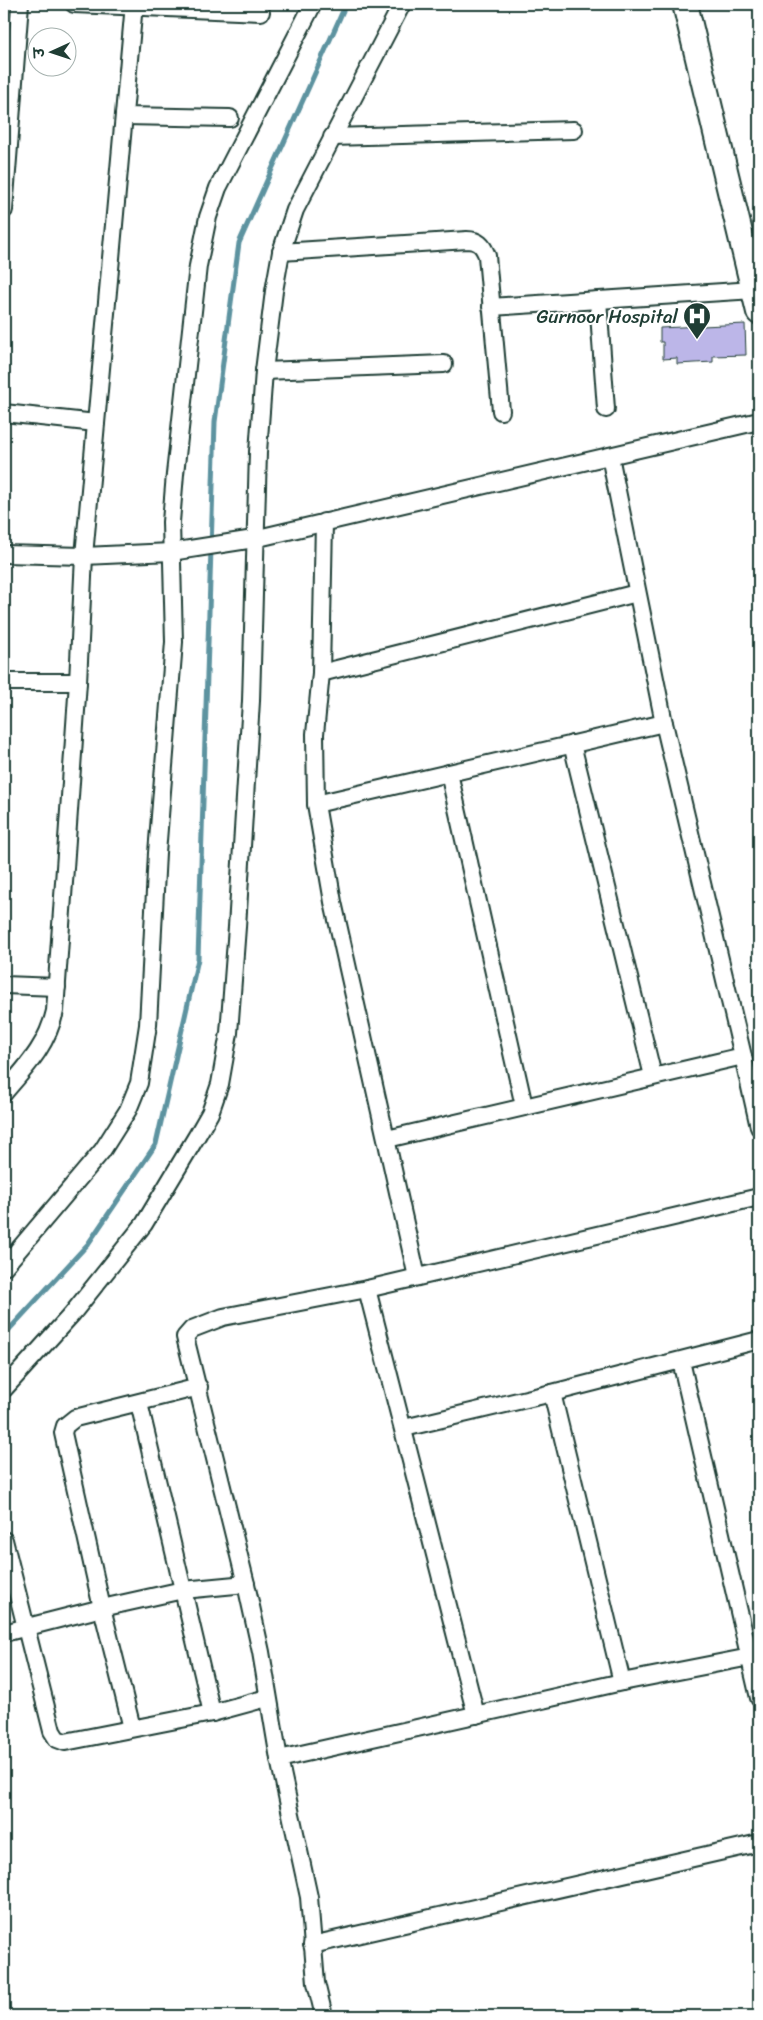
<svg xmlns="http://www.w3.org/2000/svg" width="763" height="2020" viewBox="0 0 763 2020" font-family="Sriracha,'Playpen Sans Deva',sans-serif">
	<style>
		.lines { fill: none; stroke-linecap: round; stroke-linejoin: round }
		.stream { stroke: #5d93a0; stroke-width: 5 }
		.building { fill: #bcb6e8; stroke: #1f3d34 }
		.street-casing { stroke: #1f3d34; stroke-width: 20 }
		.secondary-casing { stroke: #1f3d34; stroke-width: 28 }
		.street { stroke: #fff; stroke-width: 16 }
		.secondary { stroke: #fff; stroke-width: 24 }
		.labels { text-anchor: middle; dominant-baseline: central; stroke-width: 4; stroke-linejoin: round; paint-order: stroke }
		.poi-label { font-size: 19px; fill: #1f3d34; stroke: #fff; text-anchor: end }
	</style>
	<rect width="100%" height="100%" fill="#fff"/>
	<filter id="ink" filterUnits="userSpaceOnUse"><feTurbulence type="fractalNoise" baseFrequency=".02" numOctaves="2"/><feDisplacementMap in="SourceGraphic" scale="10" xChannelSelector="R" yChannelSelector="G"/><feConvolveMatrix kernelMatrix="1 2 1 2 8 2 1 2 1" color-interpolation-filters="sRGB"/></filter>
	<g filter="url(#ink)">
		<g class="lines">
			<path class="stream" d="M4 1335 88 1244 156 1144 198 959 215 422 239 243 346 4"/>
		</g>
		<path class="building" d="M745 324 746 355 713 356V362L677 364V358L663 359V342H660V328Z"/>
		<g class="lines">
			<g class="street-casing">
				<g id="street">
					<path d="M74 4 261 12"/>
					<path d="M124 116 230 118"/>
					<path d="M332 137 574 130"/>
					<path d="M4 210 20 4"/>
					<path d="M281 252 467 240C478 240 483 245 487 256L501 411"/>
					<path d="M598 300 606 409"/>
					<path d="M491 307 754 290"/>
					<path d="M264 371 444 364"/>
					<path d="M4 413 96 423"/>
					<path d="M324 522 321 673 315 734 316 804 333 902 417 1277"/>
					<path d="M4 554 84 556 171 552 254 539 759 421"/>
					<path d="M321 673 637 593"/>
					<path d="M4 682H78"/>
					<path d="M572 744 653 1076"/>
					<path d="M449 773 524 1106"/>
					<path d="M316 804 664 723"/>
					<path d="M4 985 57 987"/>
					<path d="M743 1056 759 1127"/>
					<path d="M4 1093C26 1067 47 1046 55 1011L78 682 84 556 134 4"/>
					<path d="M387 1139 743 1056 664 723 610 456"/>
					<path d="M4 1267 102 1151 128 1110 139 1083 148 1025 157 853 174 642 171 522 175 474 198 266 208 217 218 188 313 4"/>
					<path d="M367 1289 476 1715"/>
					<path d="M681 1361 759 1698"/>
					<path d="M4 1389 72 1314 144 1224 198 1134 210 1113 220 1084 229 1033 237 927 251 701 258 452 264 371 274 291 281 252 295 210 402 4"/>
					<path d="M552 1393 622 1682"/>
					<path d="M139 1403 212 1713"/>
					<path d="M404 1428 552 1393 759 1340"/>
					<path d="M4 1540 52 1731 57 1739 65 1742 212 1713 267 1698"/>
					<path d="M4 1633 102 1608 183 1590 246 1584"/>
					<path d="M132 1728 102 1608 63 1433 65 1426 75 1418 199 1387"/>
					<path d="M279 1759 622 1682 750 1657"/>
					<path d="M312 1945 759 1843"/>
					<path d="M324 2016 316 1983 309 1897 279 1759 261 1652 246 1584 185 1337 192 1329 223 1317 367 1289 759 1197"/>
				</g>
			</g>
			<g class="secondary-casing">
				<path id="secondary" d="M685 4 759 312"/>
			</g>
			<use href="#street" class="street"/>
			<use href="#secondary" class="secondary"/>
		</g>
	</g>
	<defs>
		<g id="hospital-pin" transform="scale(1.4375)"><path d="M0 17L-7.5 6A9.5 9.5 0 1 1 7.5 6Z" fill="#1f3d34" stroke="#fff"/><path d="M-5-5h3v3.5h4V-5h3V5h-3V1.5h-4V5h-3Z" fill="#fff"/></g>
	</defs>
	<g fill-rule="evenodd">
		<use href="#hospital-pin" x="697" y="316"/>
	</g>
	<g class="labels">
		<g class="poi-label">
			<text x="678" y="316">Gurnoor Hospital</text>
		</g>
	</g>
	<rect width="763" height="2020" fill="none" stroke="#fff" stroke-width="20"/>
	<rect x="10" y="10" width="743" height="2000" fill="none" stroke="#1f3d34" stroke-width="2" filter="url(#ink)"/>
	<g transform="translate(52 52) rotate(267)"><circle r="24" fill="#ffffff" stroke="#a5b1ae"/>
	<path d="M0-4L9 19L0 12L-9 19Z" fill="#1f3d34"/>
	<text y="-8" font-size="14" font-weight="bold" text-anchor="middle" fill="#1f3d34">उ</text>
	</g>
</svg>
